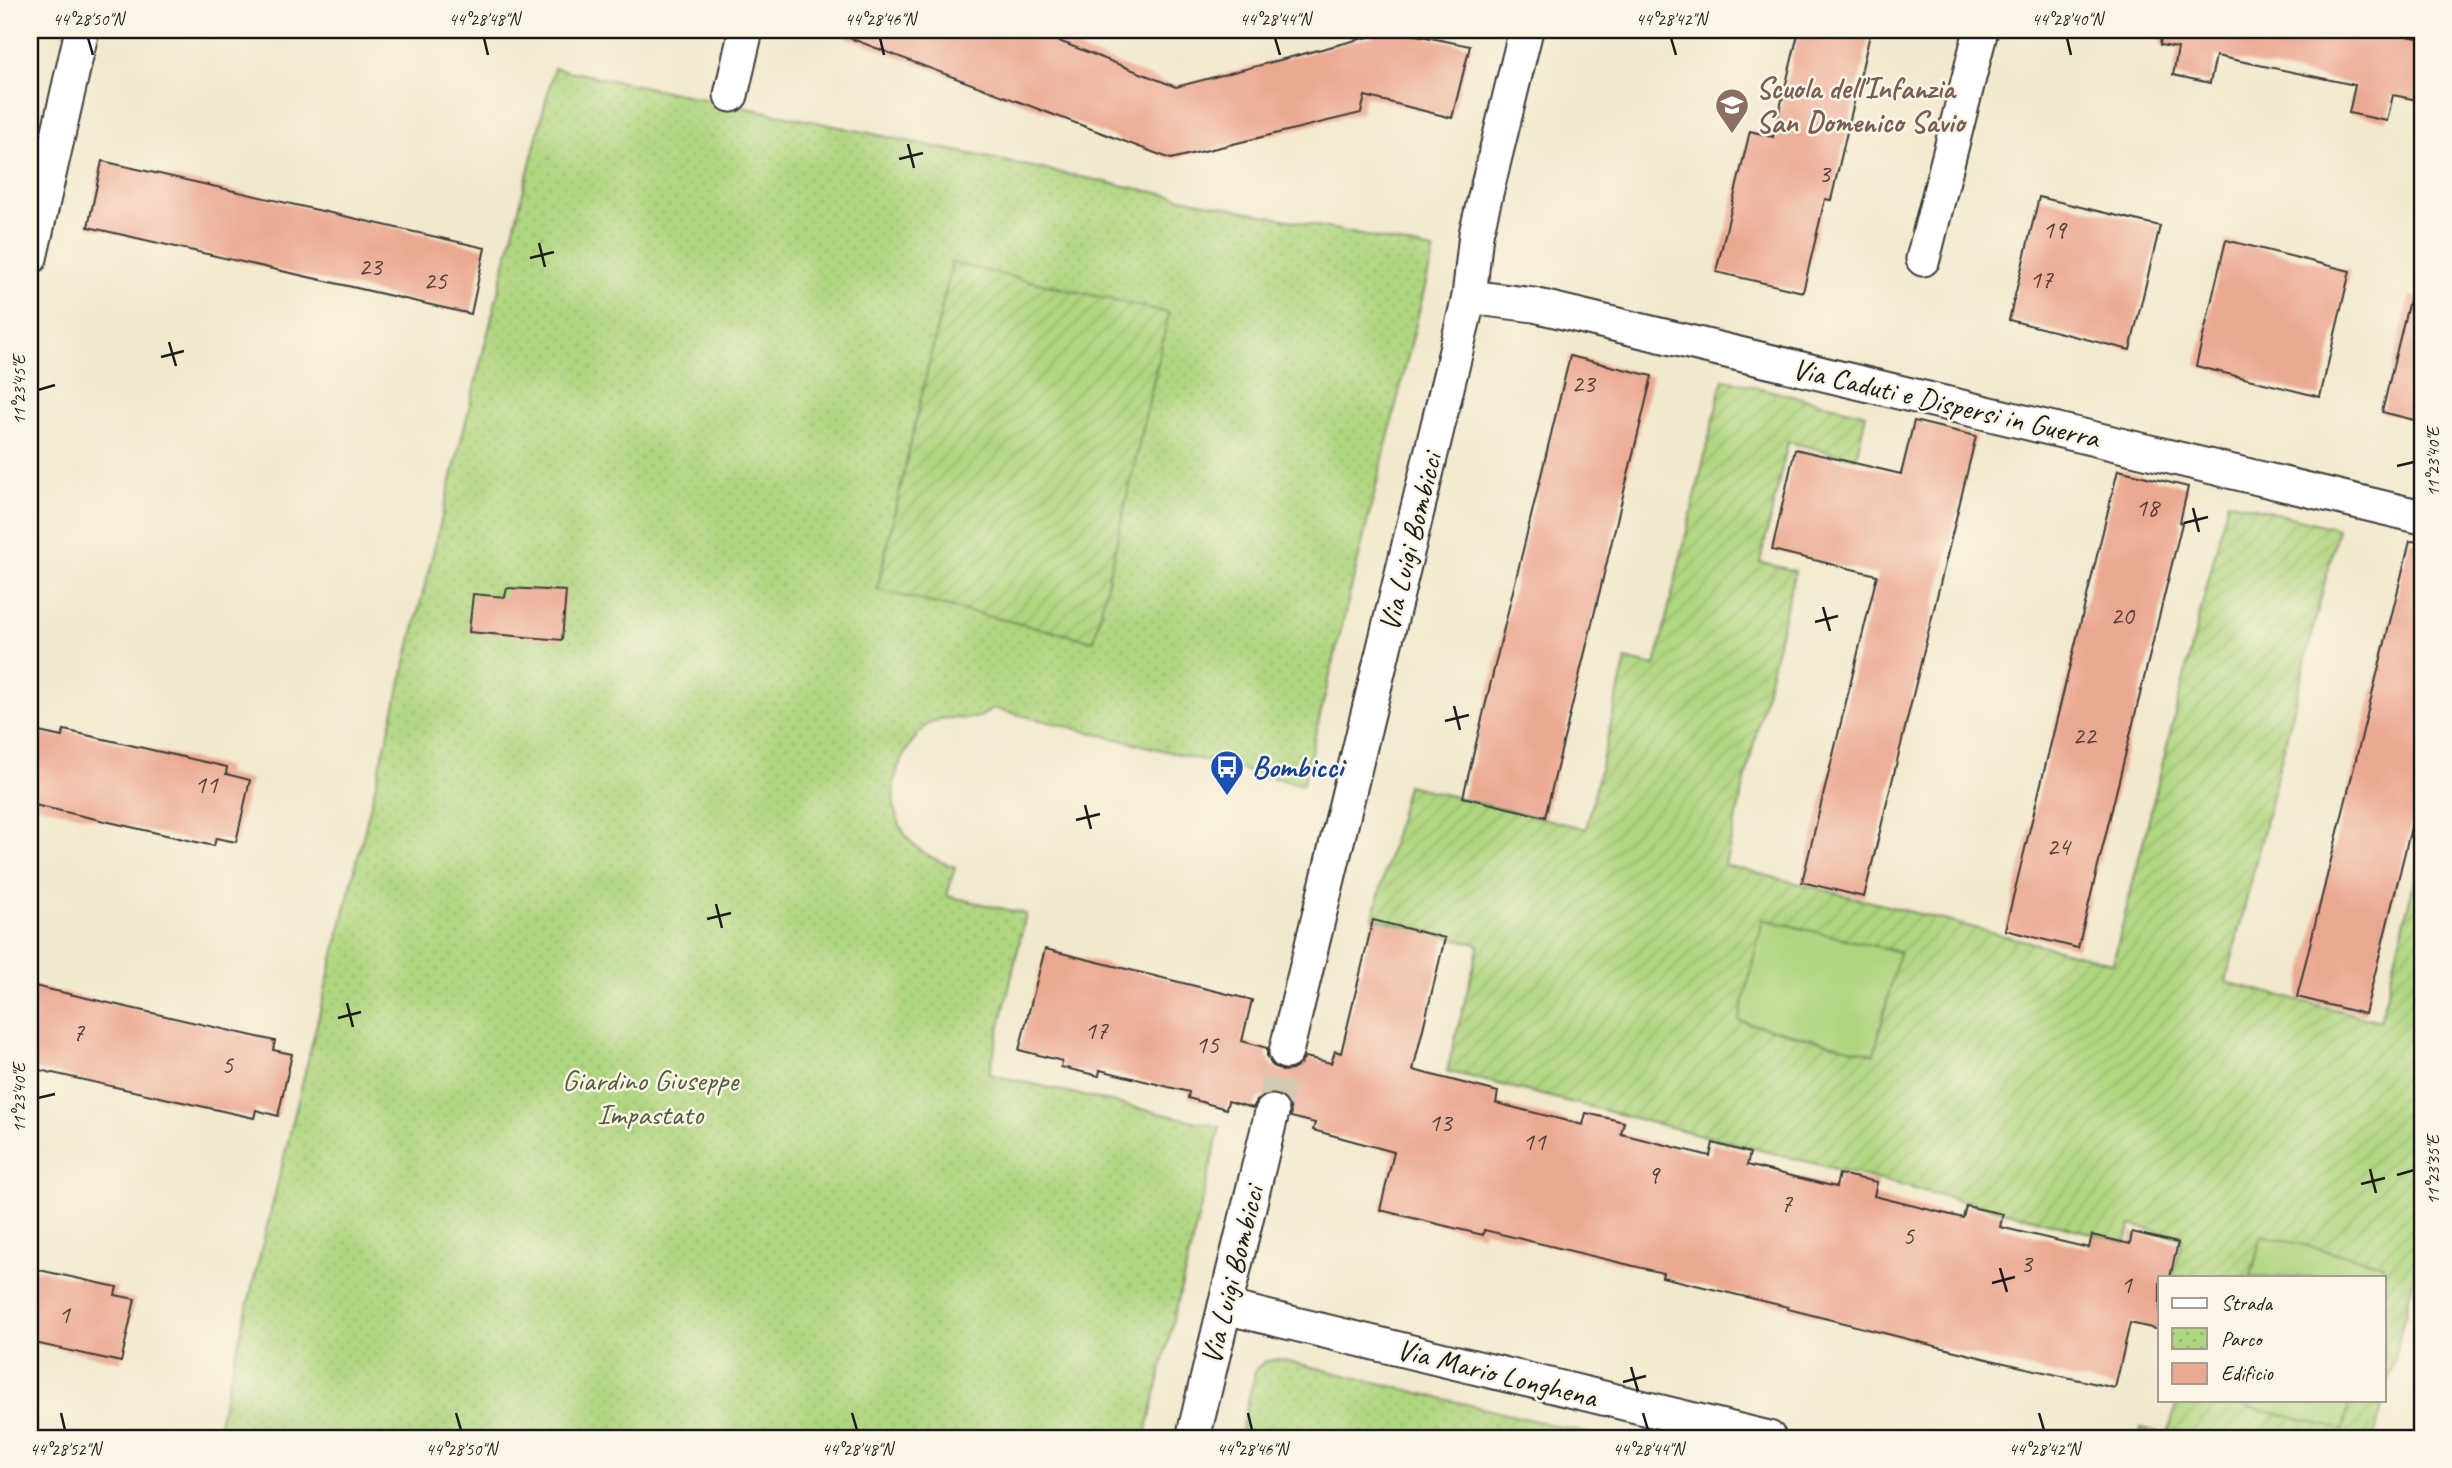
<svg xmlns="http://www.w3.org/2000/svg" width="2452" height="1468" viewBox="0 0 2452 1468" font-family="Caveat,sans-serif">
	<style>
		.park { fill: url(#park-dots); stroke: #66784e; stroke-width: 2 }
		.garden { fill: url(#garden-furrows); stroke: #66784e; stroke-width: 2 }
		.pitch { fill: #afd57f; stroke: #66784e; stroke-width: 2 }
		.building { fill: #eba891 }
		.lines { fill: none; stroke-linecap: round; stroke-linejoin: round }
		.street-tunnel { stroke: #d2c9b2; stroke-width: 33; stroke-dasharray: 33 17; stroke-linecap: butt }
		.street-casing { stroke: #3c3b37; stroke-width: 37 }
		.street { stroke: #fff; stroke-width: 33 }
		.ticks { fill: none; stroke: #1c1c1c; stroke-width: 2.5 }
		.labels { text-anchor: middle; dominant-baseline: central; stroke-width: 5; stroke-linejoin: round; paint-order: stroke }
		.number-label { font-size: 26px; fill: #503f39 }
		.education-label { font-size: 30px; font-weight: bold; fill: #785e54; stroke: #fcf5e5; text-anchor: start }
		.street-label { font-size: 30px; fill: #1c1c1c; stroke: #fcf5e5 }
		.transit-label { font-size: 30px; font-weight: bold; fill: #164399; stroke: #fcf5e5; text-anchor: start }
		.park-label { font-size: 30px; fill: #4f5d3f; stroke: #fcf5e5 }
		.neatline { fill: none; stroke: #1c1c1c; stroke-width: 2.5 }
		.ticks-label { font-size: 18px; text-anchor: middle; fill: #1c1c1c }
	</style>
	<defs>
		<pattern id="park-dots" width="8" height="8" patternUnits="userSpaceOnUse" patternTransform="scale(1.75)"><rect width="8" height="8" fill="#afd57f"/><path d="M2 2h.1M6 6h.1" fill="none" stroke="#96b66d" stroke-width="1.8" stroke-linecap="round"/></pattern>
		<pattern id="garden-furrows" width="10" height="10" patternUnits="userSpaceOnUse" patternTransform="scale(1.75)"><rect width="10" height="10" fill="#afd57f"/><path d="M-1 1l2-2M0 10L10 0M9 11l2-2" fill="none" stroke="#96b66d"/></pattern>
	</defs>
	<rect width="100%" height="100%" fill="#fcf5e5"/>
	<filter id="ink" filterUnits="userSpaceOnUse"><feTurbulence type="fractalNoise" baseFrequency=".0143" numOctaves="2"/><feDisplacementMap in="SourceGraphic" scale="14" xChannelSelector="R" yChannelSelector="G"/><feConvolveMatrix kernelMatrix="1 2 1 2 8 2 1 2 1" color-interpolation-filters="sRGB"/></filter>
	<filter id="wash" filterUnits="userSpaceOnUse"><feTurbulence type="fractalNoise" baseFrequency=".00686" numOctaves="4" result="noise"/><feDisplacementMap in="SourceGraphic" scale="28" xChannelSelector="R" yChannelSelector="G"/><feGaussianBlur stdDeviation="1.57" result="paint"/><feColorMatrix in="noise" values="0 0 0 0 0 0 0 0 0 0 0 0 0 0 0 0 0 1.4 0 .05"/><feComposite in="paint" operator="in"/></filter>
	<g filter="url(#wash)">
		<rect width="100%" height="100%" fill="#f2e8cd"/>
		<g class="park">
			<path d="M554 68 1434 250 1303 785 992 708C989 711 984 716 979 717 960 722 947 712 927 725 923 728 919 733 916 737 894 763 885 799 903 831 914 851 935 860 955 867L947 896 1026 914 989 1074 1220 1127 1145 1438H215L412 637Z"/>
			<path d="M1279 1359 1606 1438H1239L1256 1369 1264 1362Z"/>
		</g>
		<g class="garden">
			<path d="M952 263 1169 313 1094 641 877 590Z"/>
			<path d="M1723 379 1866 414 1856 458 1788 442 1760 562 1795 571 1725 865 2113 963 2228 501 2338 529 2226 982 2380 1021 2422 850V1244L2384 1400V1277H2172L2182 1238 2131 1225 2126 1242 1447 1071 1479 945 1373 918 1407 785 1586 829 1626 659 1655 666Z"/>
			<path d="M2177 1400H2384L2374 1438H2139L2141 1428 2168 1435Z"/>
		</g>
		<g class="pitch">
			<path d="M1763 919 1899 952 1874 1054 1739 1021Z"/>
			<path d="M2261 1235 2383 1264 2379 1277H2251Z"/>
			<path d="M2221 1400H2350L2343 1430Z"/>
		</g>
		<g id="blocks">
			<g class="building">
				<path d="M837 30H1031L1176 87 1372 36 1374 30H1391L1470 46 1452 118 1365 96 1361 113 1171 159 836 33Z"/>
				<path d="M1799 30H1871L1831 200 1825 199 1803 292 1716 272 1750 131 1773 137Z"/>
				<path d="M2162 30H2378L2422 39V101L2393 95 2387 121 2349 113 2355 85 2216 56 2210 83 2173 75 2178 48 2160 45Z"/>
				<path d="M102 161 485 248 471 314 88 227Z"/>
				<path d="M2039 197 2160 226 2130 350 2009 320Z"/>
				<path d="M2226 240 2350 271 2320 397 2196 366Z"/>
				<path d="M2410 296 2422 298V422L2382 412Z"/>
				<path d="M1570 356 1652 376 1545 817 1463 797Z"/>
				<path d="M1914 421 1976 436 1864 897 1802 882 1877 575 1772 550 1795 449 1901 474Z"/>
				<path d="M2118 470 2188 487 2180 522 2182 523 2078 948 2005 930Z"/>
				<path d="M2410 541 2422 542V783L2365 1014 2297 997Z"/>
				<path d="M507 588 566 591 562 640 469 632 473 594 505 597Z"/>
				<path d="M30 730 62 737 64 730 227 767 226 774 250 780 236 842 216 838 214 846 30 804Z"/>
				<path d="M1373 920 1445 938 1413 1070 1498 1092 1496 1103 1583 1125 1586 1113 1624 1122 1621 1134 1710 1156 1713 1143 1750 1153 1747 1165 1836 1187 1839 1174 1877 1182 1874 1196 1963 1218 1966 1206 2003 1214 2000 1227 2089 1248 2092 1235 2130 1244 2132 1232 2178 1243 2170 1277H2160V1330L2130 1323 2115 1388 1991 1360 1788 1309V1307L1662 1277 1663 1273 1484 1230 1483 1235 1380 1210 1394 1152 1313 1130 1315 1123 1291 1117 1290 1106 1285 1098 1277 1094H1266L1258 1099 1253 1108 1228 1101 1226 1109 1188 1098 1189 1092 1100 1070 1099 1076 1061 1067 1062 1061 1019 1050 1045 949 1252 1000 1242 1041 1267 1048V1057L1272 1065 1282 1071 1292 1070 1299 1066 1305 1057 1331 1063 1335 1051 1341 1053Z"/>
				<path d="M30 985 275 1041 273 1050 292 1054 278 1116 256 1110 254 1118 30 1068Z"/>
				<path d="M30 1268 117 1287 115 1295 135 1299 121 1362 30 1342Z"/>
			</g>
		</g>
	</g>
	<g filter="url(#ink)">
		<use href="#blocks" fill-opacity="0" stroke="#3c3b37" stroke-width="2"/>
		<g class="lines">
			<path class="street-tunnel" d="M1272 1112 1286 1052"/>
			<g class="street-casing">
				<g id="street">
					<path d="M731 95 746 30"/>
					<path d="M30 258 82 30"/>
					<path d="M1923 259 1981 30"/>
					<path d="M1469 297 1534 305 2422 517"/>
					<path d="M1286 1052 1469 297 1476 234 1526 30"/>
					<path d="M1225 1307 1769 1438"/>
					<path d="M1193 1438 1272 1112"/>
				</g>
			</g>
			<use href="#street" class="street"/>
		</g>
	</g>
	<path class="ticks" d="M88 38 93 55M484 38 488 55M880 38 884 55M1275 38 1280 55M1671 38 1676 55M2067 38 2071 55M908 144 914 168M899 159 923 153M539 243 545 267M530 258 554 252M169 342 176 366M161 357 184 351M38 390 55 385M2397 466 2414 462M2193 508 2199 532M2184 523 2208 517M1823 607 1830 631M1815 622 1838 616M1454 706 1460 730M1445 721 1469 715M1085 805 1091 829M1076 820 1100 814M716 904 722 928M707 919 731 913M347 1003 353 1027M338 1018 361 1012M38 1098 55 1094M2370 1169 2376 1193M2397 1175 2414 1170M2361 1184 2385 1178M2000 1268 2007 1292M1992 1283 2015 1277M1631 1367 1638 1391M1623 1382 1646 1376M61 1413 65 1430M456 1413 461 1430M852 1413 857 1430M1248 1413 1252 1430M1643 1413 1648 1430M2039 1413 2044 1430"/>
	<defs>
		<g id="school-pin" transform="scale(1.75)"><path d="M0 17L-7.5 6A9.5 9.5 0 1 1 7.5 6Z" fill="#8d6e63" stroke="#fcf5e5"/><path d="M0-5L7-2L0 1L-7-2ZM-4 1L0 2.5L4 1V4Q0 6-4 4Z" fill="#fff"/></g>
		<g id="bus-pin" transform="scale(1.75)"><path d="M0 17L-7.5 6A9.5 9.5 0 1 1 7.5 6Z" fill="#1a4fb4" stroke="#fcf5e5"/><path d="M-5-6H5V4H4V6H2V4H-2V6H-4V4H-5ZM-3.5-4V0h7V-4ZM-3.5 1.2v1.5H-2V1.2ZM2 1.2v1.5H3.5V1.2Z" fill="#fff"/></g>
	</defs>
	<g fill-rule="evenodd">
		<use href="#school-pin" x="1732" y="105"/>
		<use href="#bus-pin" x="1227" y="767"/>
	</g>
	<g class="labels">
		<g class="number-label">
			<text x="1824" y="173">3</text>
			<text x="2054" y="229">19</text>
			<text x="370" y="266">23</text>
			<text x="2041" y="279">17</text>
			<text x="435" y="280">25</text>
			<text x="1583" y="383">23</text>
			<text x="2147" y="507">18</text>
			<text x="2122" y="615">20</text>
			<text x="2084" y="735">22</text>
			<text x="206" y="784">11</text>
			<text x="2058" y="846">24</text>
			<text x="1096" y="1030">17</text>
			<text x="78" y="1032">7</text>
			<text x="1207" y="1044">15</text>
			<text x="227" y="1064">5</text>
			<text x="1440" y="1122">13</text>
			<text x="1534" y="1141">11</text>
			<text x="1653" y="1174">9</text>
			<text x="1786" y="1203">7</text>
			<text x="1908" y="1235">5</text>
			<text x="2026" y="1263">3</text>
			<text x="2126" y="1284">1</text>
			<text x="64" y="1314">1</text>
		</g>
		<g class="education-label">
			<text x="1756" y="88">Scuola dell'Infanzia<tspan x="1756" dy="34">San Domenico Savio</tspan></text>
		</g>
		<g class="street-label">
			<text transform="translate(1946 403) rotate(13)">Via Caduti e Dispersi in Guerra</text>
			<text transform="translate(1410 542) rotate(-76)">Via Luigi Bombicci</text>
			<text transform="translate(1232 1275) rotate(-76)">Via Luigi Bombicci</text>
			<text transform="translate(1497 1373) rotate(14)">Via Mario Longhena</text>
		</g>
		<g class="transit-label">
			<text x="1252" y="767">Bombicci</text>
		</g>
		<g class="park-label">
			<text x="650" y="1080">Giardino Giuseppe<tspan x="650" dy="34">Impastato</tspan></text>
		</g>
	</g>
	<rect width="2452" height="1468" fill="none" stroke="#fcf5e5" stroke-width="77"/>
	<rect x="2158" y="1276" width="228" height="126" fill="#fcf5e5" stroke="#a29e95" stroke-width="2"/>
	<rect x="2172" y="1298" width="35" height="10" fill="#ffffff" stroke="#a29e95" stroke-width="2"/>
	<text x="2221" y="1310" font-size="21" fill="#1c1c1c">Strada</text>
	<rect x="2172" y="1328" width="35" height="21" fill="url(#park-dots)" stroke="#a29e95" stroke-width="2"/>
	<text x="2221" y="1346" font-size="21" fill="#1c1c1c">Parco</text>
	<rect x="2172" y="1363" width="35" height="21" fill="#eba891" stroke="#a29e95" stroke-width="2"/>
	<text x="2221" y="1380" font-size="21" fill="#1c1c1c">Edificio</text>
	<rect x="38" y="38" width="2376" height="1392" class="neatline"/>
	<g class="ticks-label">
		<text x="88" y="25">44°28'50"N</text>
		<text x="484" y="25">44°28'48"N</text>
		<text x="880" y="25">44°28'46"N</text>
		<text x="1275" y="25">44°28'44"N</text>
		<text x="1671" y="25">44°28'42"N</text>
		<text x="2067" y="25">44°28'40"N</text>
		<text transform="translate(19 390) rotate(-90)" y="6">11°23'45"E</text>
		<text transform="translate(2433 462) rotate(-90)" y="6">11°23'40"E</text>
		<text transform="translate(19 1098) rotate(-90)" y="6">11°23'40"E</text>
		<text transform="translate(2433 1170) rotate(-90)" y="6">11°23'35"E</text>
		<text x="65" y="1455">44°28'52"N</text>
		<text x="461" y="1455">44°28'50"N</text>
		<text x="857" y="1455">44°28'48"N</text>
		<text x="1252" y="1455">44°28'46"N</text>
		<text x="1648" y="1455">44°28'44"N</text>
		<text x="2044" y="1455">44°28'42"N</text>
	</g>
</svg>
